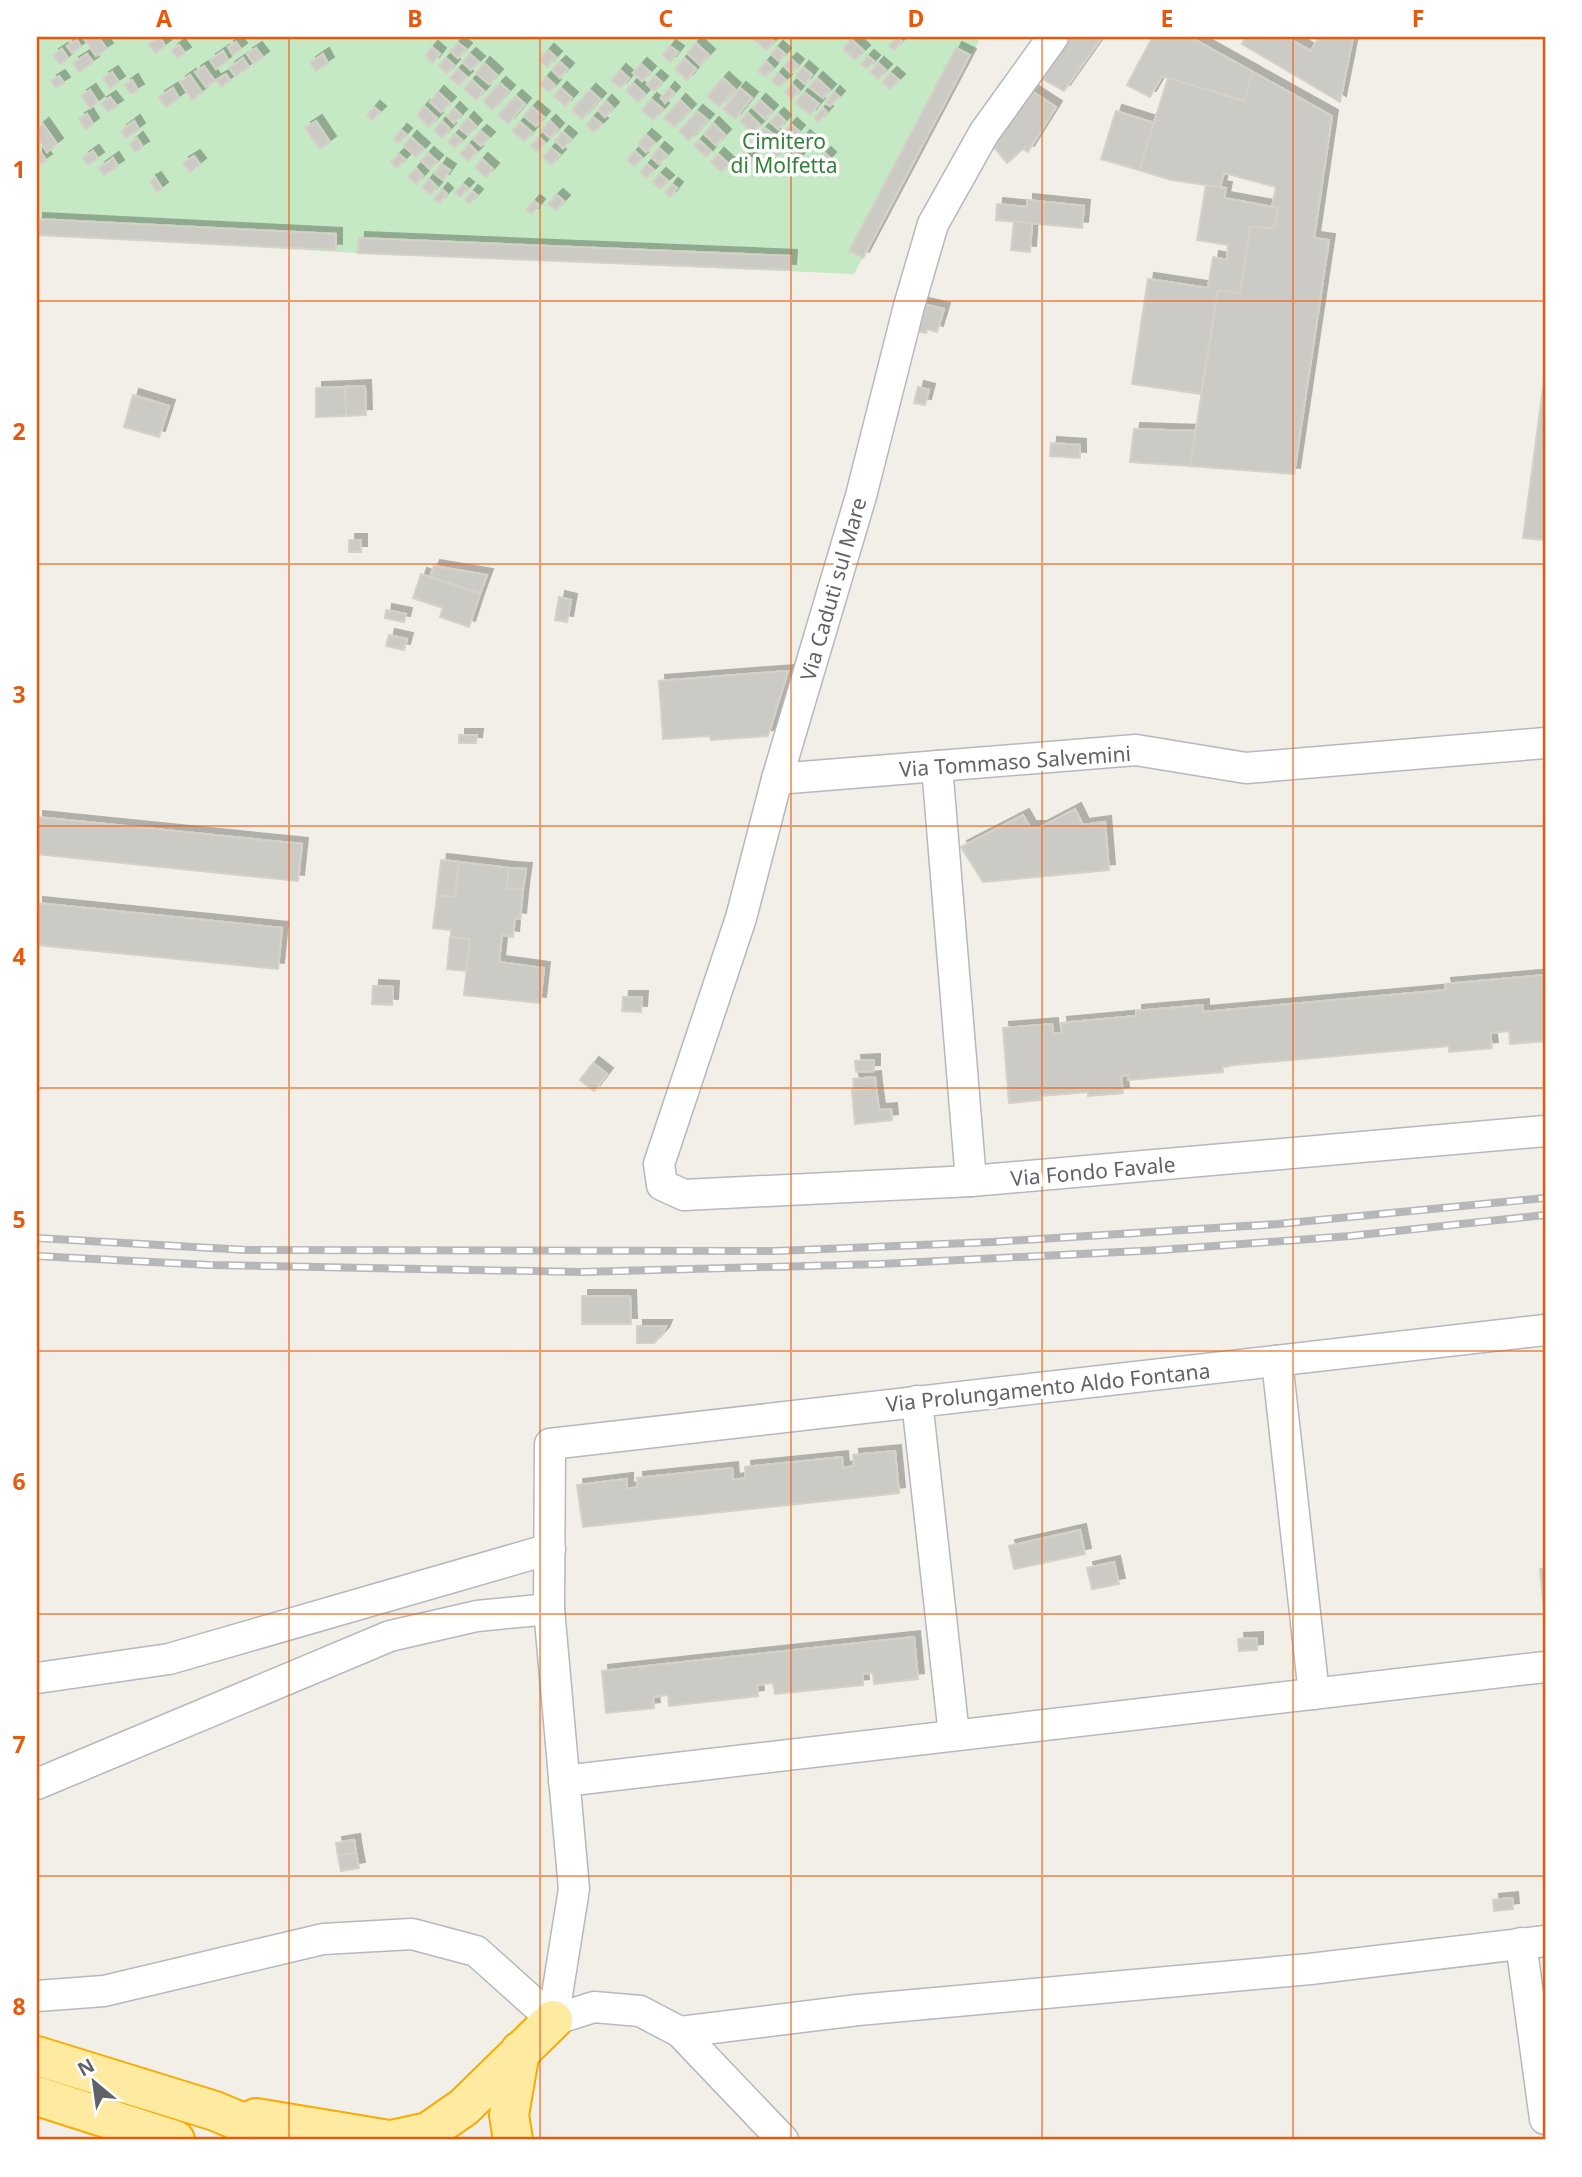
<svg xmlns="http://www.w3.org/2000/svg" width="1582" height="2177" viewBox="0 0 1582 2177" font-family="'Noto Sans',sans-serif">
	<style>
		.green { fill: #c5e8c5 }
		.building { fill: #cccac5; stroke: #d6d1c6; stroke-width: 2; filter: url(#shadow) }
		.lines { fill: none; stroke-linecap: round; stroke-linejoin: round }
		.minor-casing { stroke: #b5b8bc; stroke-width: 33 }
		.trunk-casing { stroke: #f9ab00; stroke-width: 42 }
		.minor { stroke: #fff; stroke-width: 30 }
		.trunk { stroke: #feeaa1; stroke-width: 38 }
		.rail-casing { stroke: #b6b7b8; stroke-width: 8 }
		.rail { stroke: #fff; stroke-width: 5; stroke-dasharray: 16; stroke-linecap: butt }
		.grid { fill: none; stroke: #e8590c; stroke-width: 2; stroke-opacity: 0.55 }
		.labels { text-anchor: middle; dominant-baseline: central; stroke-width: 7; stroke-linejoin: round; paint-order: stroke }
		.park-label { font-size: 21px; fill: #348238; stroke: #fff }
		.street-label { font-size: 21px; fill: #5f6368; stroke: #fff }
		.neatline { fill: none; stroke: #e8590c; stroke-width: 2.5 }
		.grid-label { font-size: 23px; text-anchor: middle; font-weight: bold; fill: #e8590c }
	</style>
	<defs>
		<filter id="shadow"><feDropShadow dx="6" dy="-6" stdDeviation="0" flood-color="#0004"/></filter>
	</defs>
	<rect width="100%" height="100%" fill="#f1efe8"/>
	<path class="green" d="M37 37H981L854 274 358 253 37 235Z"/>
	<g class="building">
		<path d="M83 37H98L107 49 96 56Z"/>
		<path d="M160 37 165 46 155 53 149 44Z"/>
		<path d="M755 37H769L774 41 766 50 753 39Z"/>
		<path d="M897 37 902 41 894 50 889 46Z"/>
		<path d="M1069 37H1102L1064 91 1041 78Z"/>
		<path d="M1149 37H1190L1253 72 1244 101 1162 76 1150 97 1127 85 1152 38Z"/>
		<path d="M1246 37H1286L1311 51 1319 37H1353L1340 102 1242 44Z"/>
		<path d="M851 39 864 51 855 60 843 49Z"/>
		<path d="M77 40 81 47 72 53 67 46Z"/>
		<path d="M236 42 241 49 233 55 228 47Z"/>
		<path d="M458 43 466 49 458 58 450 51Z"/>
		<path d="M696 43 709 55 700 65 687 53Z"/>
		<path d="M179 45 185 53 177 58 172 50Z"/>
		<path d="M670 46 678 52 670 62 663 55Z"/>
		<path d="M432 47 440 54 433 63 425 55Z"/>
		<path d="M777 47 785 54 779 61 771 54Z"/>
		<path d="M256 48 263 57 254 64 247 54Z"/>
		<path d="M956 48 970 55 863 258 849 251Z"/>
		<path d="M62 49 68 58 60 64 53 55Z"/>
		<path d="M548 50 556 57 547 67 539 60Z"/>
		<path d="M223 51 228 60 216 69 210 60Z"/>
		<path d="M87 54 93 62 79 72 73 63Z"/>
		<path d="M323 54 328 63 316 71 310 63Z"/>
		<path d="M470 54 479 62 471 70 462 62Z"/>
		<path d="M868 56 874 61 867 69 861 64Z"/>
		<path d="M243 58 249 67 235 76 229 68Z"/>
		<path d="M446 58 454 65 447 73 439 66Z"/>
		<path d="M684 58 696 69 687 80 675 69Z"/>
		<path d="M791 59 798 65 791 73 784 66Z"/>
		<path d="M766 61 773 68 765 77 758 71Z"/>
		<path d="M560 62 568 69 560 78 552 70Z"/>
		<path d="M484 63 497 75 489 84 476 73Z"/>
		<path d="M878 63 886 70 878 79 870 72Z"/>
		<path d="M641 64 650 72 642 81 633 73Z"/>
		<path d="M204 66 215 81 206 87 195 72Z"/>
		<path d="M803 67 812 75 805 84 796 76Z"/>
		<path d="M458 69 467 77 459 85 450 78Z"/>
		<path d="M620 70 629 78 621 88 611 81Z"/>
		<path d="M112 72 119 82 110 88 103 78Z"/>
		<path d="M1253 72 1332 116 1314 238 1329 240 1294 474 1190 466 1218 290 1240 293 1250 227 1274 228 1278 208 1272 207 1276 187 1224 173 1220 187 1171 180 1139 170 1168 78 1244 101Z"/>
		<path d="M778 73 786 80 779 87 772 81Z"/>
		<path d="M891 73 899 80 890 89 882 82Z"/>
		<path d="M226 74 230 80 221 87 216 80Z"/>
		<path d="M190 75 202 92 192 100 180 82Z"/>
		<path d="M59 76 64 83 56 88 51 81Z"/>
		<path d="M655 76 662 82 654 91 647 84Z"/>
		<path d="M546 77 555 85 549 92 540 84Z"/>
		<path d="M723 78 735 89 719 107 707 96Z"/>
		<path d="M817 78 830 90 823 98 809 87Z"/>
		<path d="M132 80 138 90 131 94 125 85Z"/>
		<path d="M472 80 484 91 476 100 464 89Z"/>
		<path d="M500 83 509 91 492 110 483 101Z"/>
		<path d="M633 83 645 94 638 102 626 91Z"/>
		<path d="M792 84 799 91 792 99 785 92Z"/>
		<path d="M173 88 179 98 166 107 159 97Z"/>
		<path d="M561 88 572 98 565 106 554 96Z"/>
		<path d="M669 88 674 93 665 103 661 98Z"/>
		<path d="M740 88 752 98 735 119 723 109Z"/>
		<path d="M90 90 98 102 90 108 81 96Z"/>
		<path d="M590 90 600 99 582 119 572 110Z"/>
		<path d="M1030 90 1056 107 1028 152 1023 149 1007 163 994 147Z"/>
		<path d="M438 92 450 103 441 112 430 102Z"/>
		<path d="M804 92 819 104 810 115 796 103Z"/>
		<path d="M834 92 839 97 830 106 825 103Z"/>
		<path d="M516 96 525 104 508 124 498 115Z"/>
		<path d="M110 97 117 106 108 112 101 103Z"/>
		<path d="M651 99 663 109 653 120 642 110Z"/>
		<path d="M680 100 690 110 674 127 664 118Z"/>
		<path d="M760 100 772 111 765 119 753 108Z"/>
		<path d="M606 101 613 108 605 117 598 110Z"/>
		<path d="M424 106 437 118 429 127 417 115Z"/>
		<path d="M374 107 380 112 372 120 367 115Z"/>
		<path d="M532 107 544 117 536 126 524 116Z"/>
		<path d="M454 108 461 115 454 123 447 116Z"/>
		<path d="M823 108 827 112 818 122 814 118Z"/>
		<path d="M697 111 708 120 689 141 679 131Z"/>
		<path d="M1116 111 1154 123 1139 170 1101 159Z"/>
		<path d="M748 113 760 125 752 133 740 121Z"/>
		<path d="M87 114 93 124 86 129 79 119Z"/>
		<path d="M778 114 785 121 778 129 770 122Z"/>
		<path d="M593 117 602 124 594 132 586 125Z"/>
		<path d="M468 118 476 126 468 135 459 128Z"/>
		<path d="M134 121 139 129 126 138 121 131Z"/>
		<path d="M316 121 330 142 320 149 305 128Z"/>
		<path d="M442 121 450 129 442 138 434 130Z"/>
		<path d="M550 121 558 129 550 138 541 130Z"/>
		<path d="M520 122 532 132 524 141 512 131Z"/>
		<path d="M713 123 725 135 716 145 704 134Z"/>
		<path d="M43 124 57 144 47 152 37 137V129Z"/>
		<path d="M791 124 799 131 791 140 783 133Z"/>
		<path d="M765 128 774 135 765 145 756 137Z"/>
		<path d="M401 130 406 134 398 143 394 139Z"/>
		<path d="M481 131 489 138 481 146 473 139Z"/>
		<path d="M563 132 571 139 563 148 555 141Z"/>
		<path d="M455 134 462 140 455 148 448 142Z"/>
		<path d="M646 135 655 143 646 152 638 144Z"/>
		<path d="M804 136 812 143 804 151 797 145Z"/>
		<path d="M411 137 424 149 416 157 404 146Z"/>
		<path d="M539 137 545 143 537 151 531 146Z"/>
		<path d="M137 138 143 147 135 152 130 144Z"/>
		<path d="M699 140 711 151 706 157 694 146Z"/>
		<path d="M779 140 787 147 778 156 770 149Z"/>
		<path d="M469 144 477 152 468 161 460 154Z"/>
		<path d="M551 148 560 155 551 165 543 157Z"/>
		<path d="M659 148 667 155 659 164 651 157Z"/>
		<path d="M39 150 46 160 37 166V152Z"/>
		<path d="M93 151 98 158 88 165 83 158Z"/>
		<path d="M635 151 642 158 634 166 627 160Z"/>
		<path d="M793 151 800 157 791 167 783 161Z"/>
		<path d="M428 153 437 161 430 169 421 161Z"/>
		<path d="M825 153 830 158 822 167 816 163Z"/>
		<path d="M399 154 405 159 397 168 391 162Z"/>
		<path d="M718 154 729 164 722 172 711 162Z"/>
		<path d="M747 155 753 160 744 169 739 164Z"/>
		<path d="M194 156 200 164 190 172 183 163Z"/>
		<path d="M113 158 118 166 104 175 99 168Z"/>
		<path d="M482 159 493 169 486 177 475 167Z"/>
		<path d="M441 164 450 170 443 180 435 174Z"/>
		<path d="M647 164 654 170 646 178 640 172Z"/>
		<path d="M416 168 423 176 416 184 408 177Z"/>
		<path d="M660 174 668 181 660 189 652 182Z"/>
		<path d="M155 178 162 188 157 192 150 181Z"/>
		<path d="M429 179 437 187 430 195 422 187Z"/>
		<path d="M463 184 468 188 460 197 455 193Z"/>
		<path d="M672 184 677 188 670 197 665 193Z"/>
		<path d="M1206 185 1226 188 1224 198 1278 208 1274 228 1250 227 1240 293 1218 290 1201 394 1132 384 1148 279 1208 288 1213 257 1227 260 1228 245 1197 240Z"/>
		<path d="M442 189 447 194 439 203 434 199Z"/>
		<path d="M472 191 477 195 469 204 465 200Z"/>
		<path d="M557 195 564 201 556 210 548 204Z"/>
		<path d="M1027 200 1084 206 1082 228 996 220 997 204 1027 207Z"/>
		<path d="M534 201 539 205 532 214 526 210Z"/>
		<path d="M37 219 336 234V250L37 235Z"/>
		<path d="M1014 221 1032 223 1030 252 1011 250Z"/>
		<path d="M359 238 791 256 790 270 358 253Z"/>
		<path d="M923 304 944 309 937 332 927 329 926 333 916 331Z"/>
		<path d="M1545 373V540L1523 538Z"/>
		<path d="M365 386 366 415 346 416 345 387Z"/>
		<path d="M345 387 346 416 316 417V388Z"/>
		<path d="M918 387 929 390 925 405 914 403Z"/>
		<path d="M133 395 169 406 159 437 124 427Z"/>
		<path d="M1134 429 1196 431 1190 466 1130 462Z"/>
		<path d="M1051 443 1080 445V458L1050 456Z"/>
		<rect x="349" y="540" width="12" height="12"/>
		<path d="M434 566 487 575 480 594 430 577Z"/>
		<path d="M421 574 480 594 469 627 440 617 443 608 413 598Z"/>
		<path d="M559 597 571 600 567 622 555 620Z"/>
		<path d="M386 610 406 614 404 622 385 618Z"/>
		<path d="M389 635 407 639 404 650 386 646Z"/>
		<path d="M788 671 768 736 711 740 710 736 663 739 659 681Z"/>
		<path d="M459 735H477L476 743H459Z"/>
		<path d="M1075 809 1083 825 1105 822 1109 870 983 882 961 847 1023 815 1030 827H1041Z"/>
		<path d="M37 817 302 844 298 881 37 854Z"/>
		<path d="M441 860 459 862 455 897 437 896Z"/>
		<path d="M459 862 509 868 507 888 523 890 520 919 515 918 513 937 502 935 499 962 544 968 540 1003 464 995 470 939 451 937V930L433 928 437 896 455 897Z"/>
		<path d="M509 868 526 869 523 890 507 888Z"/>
		<path d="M37 903 282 928 278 969 37 945Z"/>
		<path d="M450 937 470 939 466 971 447 969Z"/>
		<path d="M1545 975V1041L1510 1044 1509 1031 1490 1033 1492 1048 1449 1052V1046L1222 1066 1223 1072 1128 1080V1075L1121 1076 1123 1093 1088 1096V1092L1040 1096 1041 1100 1009 1103 1003 1028 1052 1024 1053 1034 1062 1033 1061 1023 1136 1016V1011L1203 1005V1012L1446 990 1445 984Z"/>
		<path d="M373 986 393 987 392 1005 372 1004Z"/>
		<path d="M623 997H642L641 1012 622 1011Z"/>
		<path d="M874 1060V1071L856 1072 855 1061Z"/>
		<path d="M593 1063 607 1074 594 1091 580 1080Z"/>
		<path d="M875 1077 876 1088 854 1090 853 1079Z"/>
		<path d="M876 1088 879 1110 891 1109 892 1120 855 1124 852 1090Z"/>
		<path d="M582 1296H630L631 1324H582Z"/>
		<path d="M637 1326H666L663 1333 654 1343H637Z"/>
		<path d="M895 1451 899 1493 583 1527 577 1485 627 1479V1489L638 1487 637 1478 732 1468 733 1480 746 1478 745 1467 842 1457 843 1468 854 1466 853 1455Z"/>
		<path d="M1080 1530 1085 1554 1014 1569 1009 1546Z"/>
		<path d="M1114 1562 1119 1584 1092 1589 1087 1568Z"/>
		<path d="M1545 1568V1619L1540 1569Z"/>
		<path d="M914 1637 918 1679 874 1684 873 1673 862 1674 863 1685 775 1694 773 1683 757 1685 758 1696 669 1706 668 1695 653 1697 654 1708 606 1713 602 1671Z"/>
		<path d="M1257 1638V1650L1239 1651 1238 1639Z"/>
		<path d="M354 1840 356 1853 338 1856 336 1843Z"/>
		<path d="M356 1853 359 1868 341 1871 338 1856Z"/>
		<path d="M1512 1898 1513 1909 1494 1911 1493 1900Z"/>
	</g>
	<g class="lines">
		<g class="minor-casing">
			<g id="minor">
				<path d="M1053 37 984 133 933 224 909 306 861 496 777 779 741 918 659 1164 662 1185 684 1195 971 1181 1545 1131"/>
				<path d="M937 766 971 1181"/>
				<path d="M777 779 1136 750 1246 768 1545 743"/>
				<path d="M1277 1361 1314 1694"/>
				<path d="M917 1401 954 1735"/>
				<path d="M37 1678 169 1659 550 1549"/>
				<path d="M564 1781 1545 1667"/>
				<path d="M37 1784 390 1636 477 1616 549 1609"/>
				<path d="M1521 1943 1545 2119"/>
				<path d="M37 1996 104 1991 323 1939 412 1934 476 1951 553 2020"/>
				<path d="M553 2020 574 1889 549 1609 550 1444 1545 1330"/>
				<path d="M553 2020 594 2007 640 2011 680 2032 858 2010 1310 1969 1545 1941"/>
				<path d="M680 2032 783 2140"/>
			</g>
		</g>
		<g class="trunk-casing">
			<g id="trunk">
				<path d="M37 2056 215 2111 284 2140"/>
				<path d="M37 2096 175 2140"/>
				<path d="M256 2118 389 2140"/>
				<path d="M391 2140 428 2132 464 2107 553 2020"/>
				<path d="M513 2140 509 2115 520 2051"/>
			</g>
		</g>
		<use href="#minor" class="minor"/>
		<use href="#trunk" class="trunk"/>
		<g class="rail-casing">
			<g id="rail">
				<path d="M37 1238 247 1250 776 1251 992 1242 1278 1224 1545 1198"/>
				<path d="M37 1256 210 1265 581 1272 880 1264 1160 1250 1350 1236 1545 1215"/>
			</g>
		</g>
		<use href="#rail" class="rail"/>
	</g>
	<path class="grid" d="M289 37V2140M540 37V2140M791 37V2140M1042 37V2140M1293 37V2140M37 301H1545M37 564H1545M37 826H1545M37 1088H1545M37 1351H1545M37 1614H1545M37 1876H1545"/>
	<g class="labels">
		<g class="park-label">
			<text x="784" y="141">Cimitero<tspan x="784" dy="24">di Molfetta</tspan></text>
		</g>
		<g class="street-label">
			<text transform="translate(833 589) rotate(-74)">Via Caduti sul Mare</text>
			<text transform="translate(1015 761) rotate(-4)">Via Tommaso Salvemini</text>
			<text transform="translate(1093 1171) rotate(-5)">Via Fondo Favale</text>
			<text transform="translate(1048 1387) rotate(-6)">Via Prolungamento Aldo Fontana</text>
		</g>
	</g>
	<rect width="1582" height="2177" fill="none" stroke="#ffffff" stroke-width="77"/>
	<g transform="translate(94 2082) rotate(331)" stroke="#ffffff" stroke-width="5" paint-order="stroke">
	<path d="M0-5L12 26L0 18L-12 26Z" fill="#5f6368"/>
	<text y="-10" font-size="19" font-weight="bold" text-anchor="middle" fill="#5f6368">N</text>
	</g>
	<rect x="38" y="38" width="1506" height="2100" class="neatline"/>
	<g class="grid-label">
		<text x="164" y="27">A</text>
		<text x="415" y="27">B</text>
		<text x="666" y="27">C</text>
		<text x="916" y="27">D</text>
		<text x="1167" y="27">E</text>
		<text x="1418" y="27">F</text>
		<text x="19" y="178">1</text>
		<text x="19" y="440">2</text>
		<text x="19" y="703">3</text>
		<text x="19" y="965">4</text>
		<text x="19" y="1228">5</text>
		<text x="19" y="1490">6</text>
		<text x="19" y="1753">7</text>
		<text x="19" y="2015">8</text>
	</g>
</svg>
